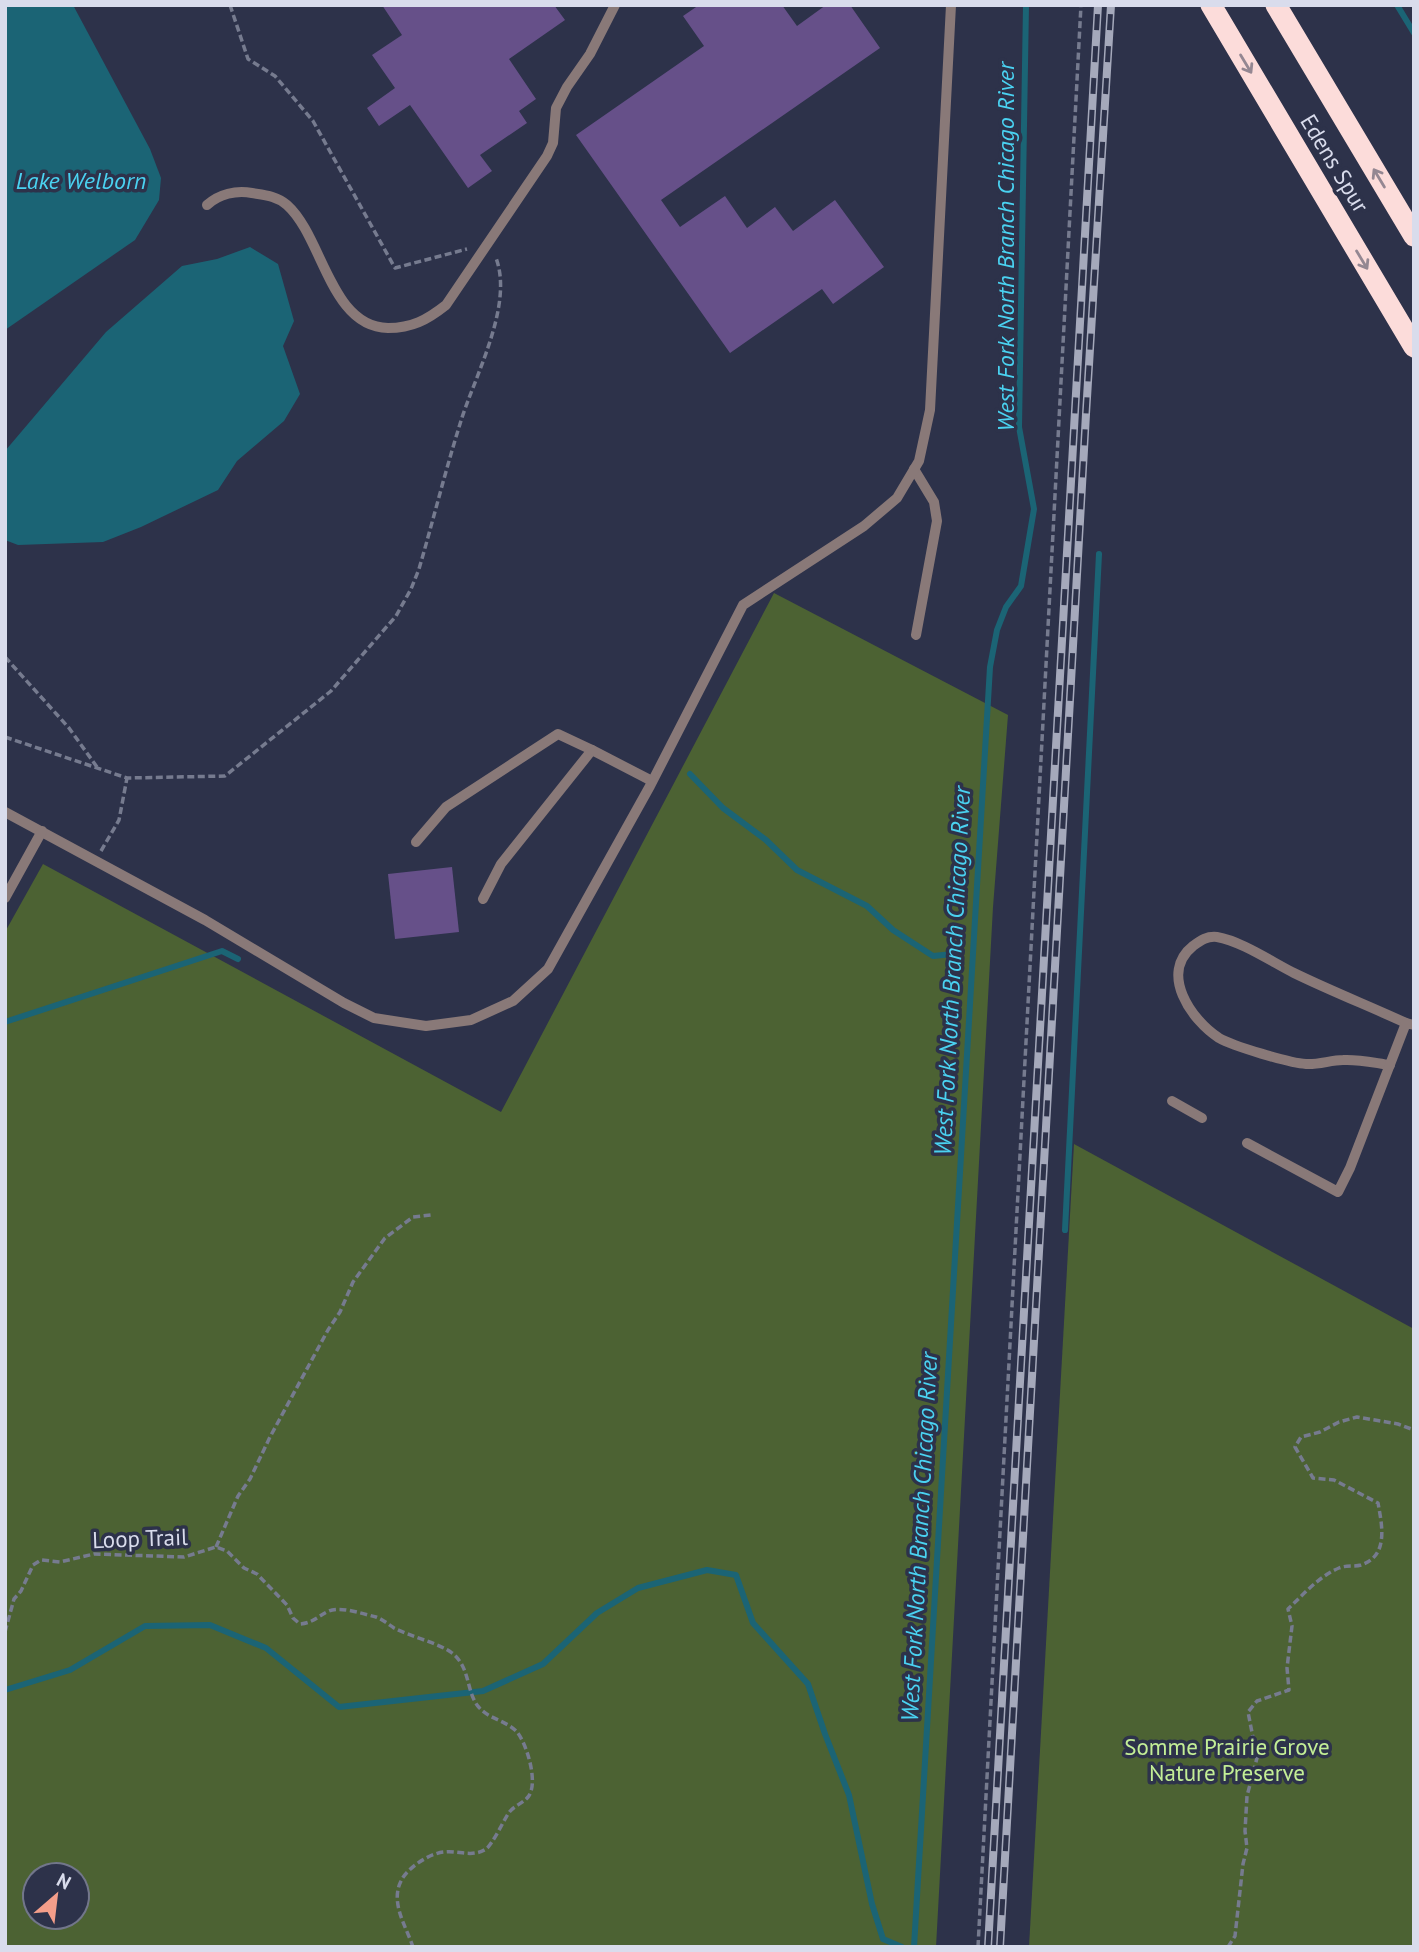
<svg xmlns="http://www.w3.org/2000/svg" width="1419" height="1952" viewBox="0 0 1419 1952" font-family="'PT Sans',sans-serif">
	<style>
		.green { fill: #4c6233; fill-rule: evenodd }
		.water { fill: #1b6475 }
		.lines { fill: none; stroke-linecap: round; stroke-linejoin: round }
		.stream { stroke: #1b6475; stroke-width: 6 }
		.building { fill: #665089 }
		.path { stroke: #767b8f; stroke-width: 3.5; stroke-dasharray: 7 3.5; stroke-linecap: butt }
		.lane { stroke: #897978; stroke-width: 10 }
		.highway { stroke: #fcdcda; stroke-width: 21 }
		.rail-casing { stroke: #a5a9bb; stroke-width: 8 }
		.rail { stroke: #2d324a; stroke-width: 5; stroke-dasharray: 16; stroke-linecap: butt }
		.oneway { stroke: #948792 }
		.labels { text-anchor: middle; dominant-baseline: central; stroke-width: 7; stroke-linejoin: round; paint-order: stroke }
		.street-label { font-size: 23px; fill: #d9dcec; stroke: #2d324a }
		.park-label { font-size: 23px; fill: #c3ee96; stroke: #2d324a }
		.water-label { font-size: 24px; font-style: italic; fill: #4ad2f1; stroke: #2d324a }
	</style>
	<rect width="100%" height="100%" fill="#2d324a"/>
	<g class="green">
		<path d="M774 593 1008 715 993 907 936 1947H5V932L43 864 501 1112ZM35 1875H77V1917H35Z"/>
		<path d="M1074 1144 1414 1329V1947H1029Z"/>
	</g>
	<g class="water">
		<path d="M5 5H73L150 149 161 178 159 200 135 240 5 330Z"/>
		<path d="M250 247 278 264 294 321 283 346 300 394 284 421 237 461 218 490 141 527 103 542 18 545 5 540V451L106 332 182 266 217 259Z"/>
	</g>
	<g class="lines">
		<g class="stream">
			<path d="M1397 5 1414 33"/>
			<path d="M690 774 723 808 766 840 797 870 867 906 893 930 933 956 953 954"/>
			<path d="M5 1022 222 951 238 959"/>
			<path d="M1065 1230 1099 554"/>
			<path d="M5 1690 70 1670 145 1626 210 1625 266 1648 339 1707 483 1691 543 1664 597 1613 638 1588 707 1570 736 1575 753 1623 808 1684 825 1734 849 1795 872 1904 883 1939 902 1947"/>
			<path d="M914 1947 990 667 997 630 1006 607 1021 586 1034 509 1019 427 1026 5"/>
		</g>
	</g>
	<g class="building">
		<path d="M382 5H554L565 20 509 59 536 99 519 111 527 123 480 155 492 171 468 188 410 105 379 126 367 108 395 88 372 55 402 35Z"/>
		<path d="M699 5H782L797 26 826 5H850L880 48 661 200 680 227 725 196 747 228 775 207 793 231 835 200 884 267 833 304 822 289 730 353 576 135 704 46 683 16Z"/>
		<path d="M452 867 459 932 395 939 388 874Z"/>
	</g>
	<g class="lines">
		<g class="path">
			<path d="M230 5 248 59 275 76 313 121 395 268 467 249"/>
			<path d="M5 657 69 728 97 767"/>
			<path d="M5 737 127 778 225 776 331 691 396 616 411 589 419 569C433 521 445 472 460 424 474 377 514 306 496 258"/>
			<path d="M101 851 119 820 127 778"/>
			<path d="M216 1547 238 1496 250 1479 270 1437 328 1330 340 1312 353 1282 385 1238 413 1217 431 1215"/>
			<path d="M5 1632 14 1599 21 1591 33 1565 41 1560 60 1562 94 1554 184 1557 216 1547 227 1551 244 1568 257 1574 287 1605 293 1618 300 1624C313 1623 318 1616 329 1611 341 1606 363 1614 376 1617 382 1619 388 1624 394 1628 409 1636 441 1644 452 1653 470 1667 466 1689 477 1705 487 1719 506 1720 517 1732 527 1744 539 1784 528 1797 522 1804 513 1806 508 1814 503 1822 492 1845 486 1849 472 1858 458 1850 444 1852 430 1853 407 1868 401 1881 390 1903 406 1926 413 1947"/>
			<path d="M978 1947 1081 5"/>
			<path d="M1228 1947 1235 1936 1243 1864 1247 1848 1245 1831 1247 1796 1257 1758 1248 1712 1257 1701 1289 1690 1287 1668 1292 1626 1288 1609C1304 1594 1318 1577 1339 1568 1346 1565 1354 1567 1361 1565 1389 1556 1382 1525 1378 1503L1334 1480 1313 1478 1295 1447 1301 1437 1320 1432 1339 1422 1357 1417 1398 1424 1414 1430"/>
		</g>
		<g class="lane">
			<path d="M207 205C219 194 236 190 252 193 264 195 277 196 287 205 323 237 330 327 388 328 412 328 427 320 446 305L547 156 553 143 556 108 567 87 590 54 615 5"/>
			<path d="M914 469 934 502 937 521 916 635"/>
			<path d="M5 812 205 920 344 1003 374 1018 426 1026 471 1020 513 1001 548 969 650 786 743 605 864 526 897 498 919 461 930 410 951 5"/>
			<path d="M416 842 446 807 558 734 592 750"/>
			<path d="M5 898 42 831"/>
			<path d="M483 899 501 864 592 750 652 781"/>
			<path d="M1390 1065C1375 1063 1358 1059 1343 1060 1331 1060 1318 1065 1306 1064 1289 1063 1233 1046 1219 1038 1191 1020 1159 973 1193 946 1201 940 1207 936 1217 937 1241 941 1272 962 1294 973 1331 991 1369 1006 1406 1023"/>
			<path d="M1172 1101 1202 1118"/>
			<path d="M1247 1143 1338 1192 1350 1168 1406 1023 1414 1025"/>
		</g>
		<g class="highway">
			<path d="M1211 5 1414 347"/>
			<path d="M1276 5 1414 236"/>
		</g>
		<g class="rail-casing">
			<g id="rail">
				<path d="M988 1947 1098 5"/>
				<path d="M1000 1947 1086 414 1111 5"/>
			</g>
		</g>
		<use href="#rail" class="rail"/>
	</g>
	<defs><path id="oneway-shaft" d="M-6 0H5M1.5-3L5.5 0L1.5 3" fill="none" stroke-width="1.6" stroke-linecap="round" stroke-linejoin="round" transform="scale(1.75)"/></defs>
	<g class="oneway">
		<use href="#oneway-shaft" transform="translate(1246 64) rotate(59)"/>
		<use href="#oneway-shaft" transform="translate(1379 178) rotate(-121)"/>
		<use href="#oneway-shaft" transform="translate(1362 260) rotate(59)"/>
	</g>
	<g class="labels">
		<g class="street-label">
			<text transform="translate(1335 163) rotate(59)">Edens Spur</text>
			<text transform="translate(140 1538) rotate(-2)">Loop Trail</text>
		</g>
		<g class="park-label">
			<text x="1227" y="1746">Somme Prairie Grove<tspan x="1227" dy="26">Nature Preserve</tspan></text>
		</g>
		<g class="water-label">
			<text x="81" y="180">Lake Welborn</text>
			<text transform="translate(1005 247) rotate(-90)">West Fork North Branch Chicago River</text>
			<text transform="translate(952 971) rotate(-87)">West Fork North Branch Chicago River</text>
			<text transform="translate(919 1537) rotate(-87)">West Fork North Branch Chicago River</text>
		</g>
	</g>
	<rect width="1419" height="1952" fill="none" stroke="#d9dcec" stroke-width="14"/>
	<g transform="translate(56 1896) rotate(28)"><circle r="33" fill="#2d324a" stroke="#72768b" stroke-width="2"/>
	<path d="M0-5L12 26L0 18L-12 26Z" fill="#f49e8a"/>
	<text y="-10" font-size="19" font-weight="bold" text-anchor="middle" fill="#d9dcec">N</text>
	</g>
</svg>
